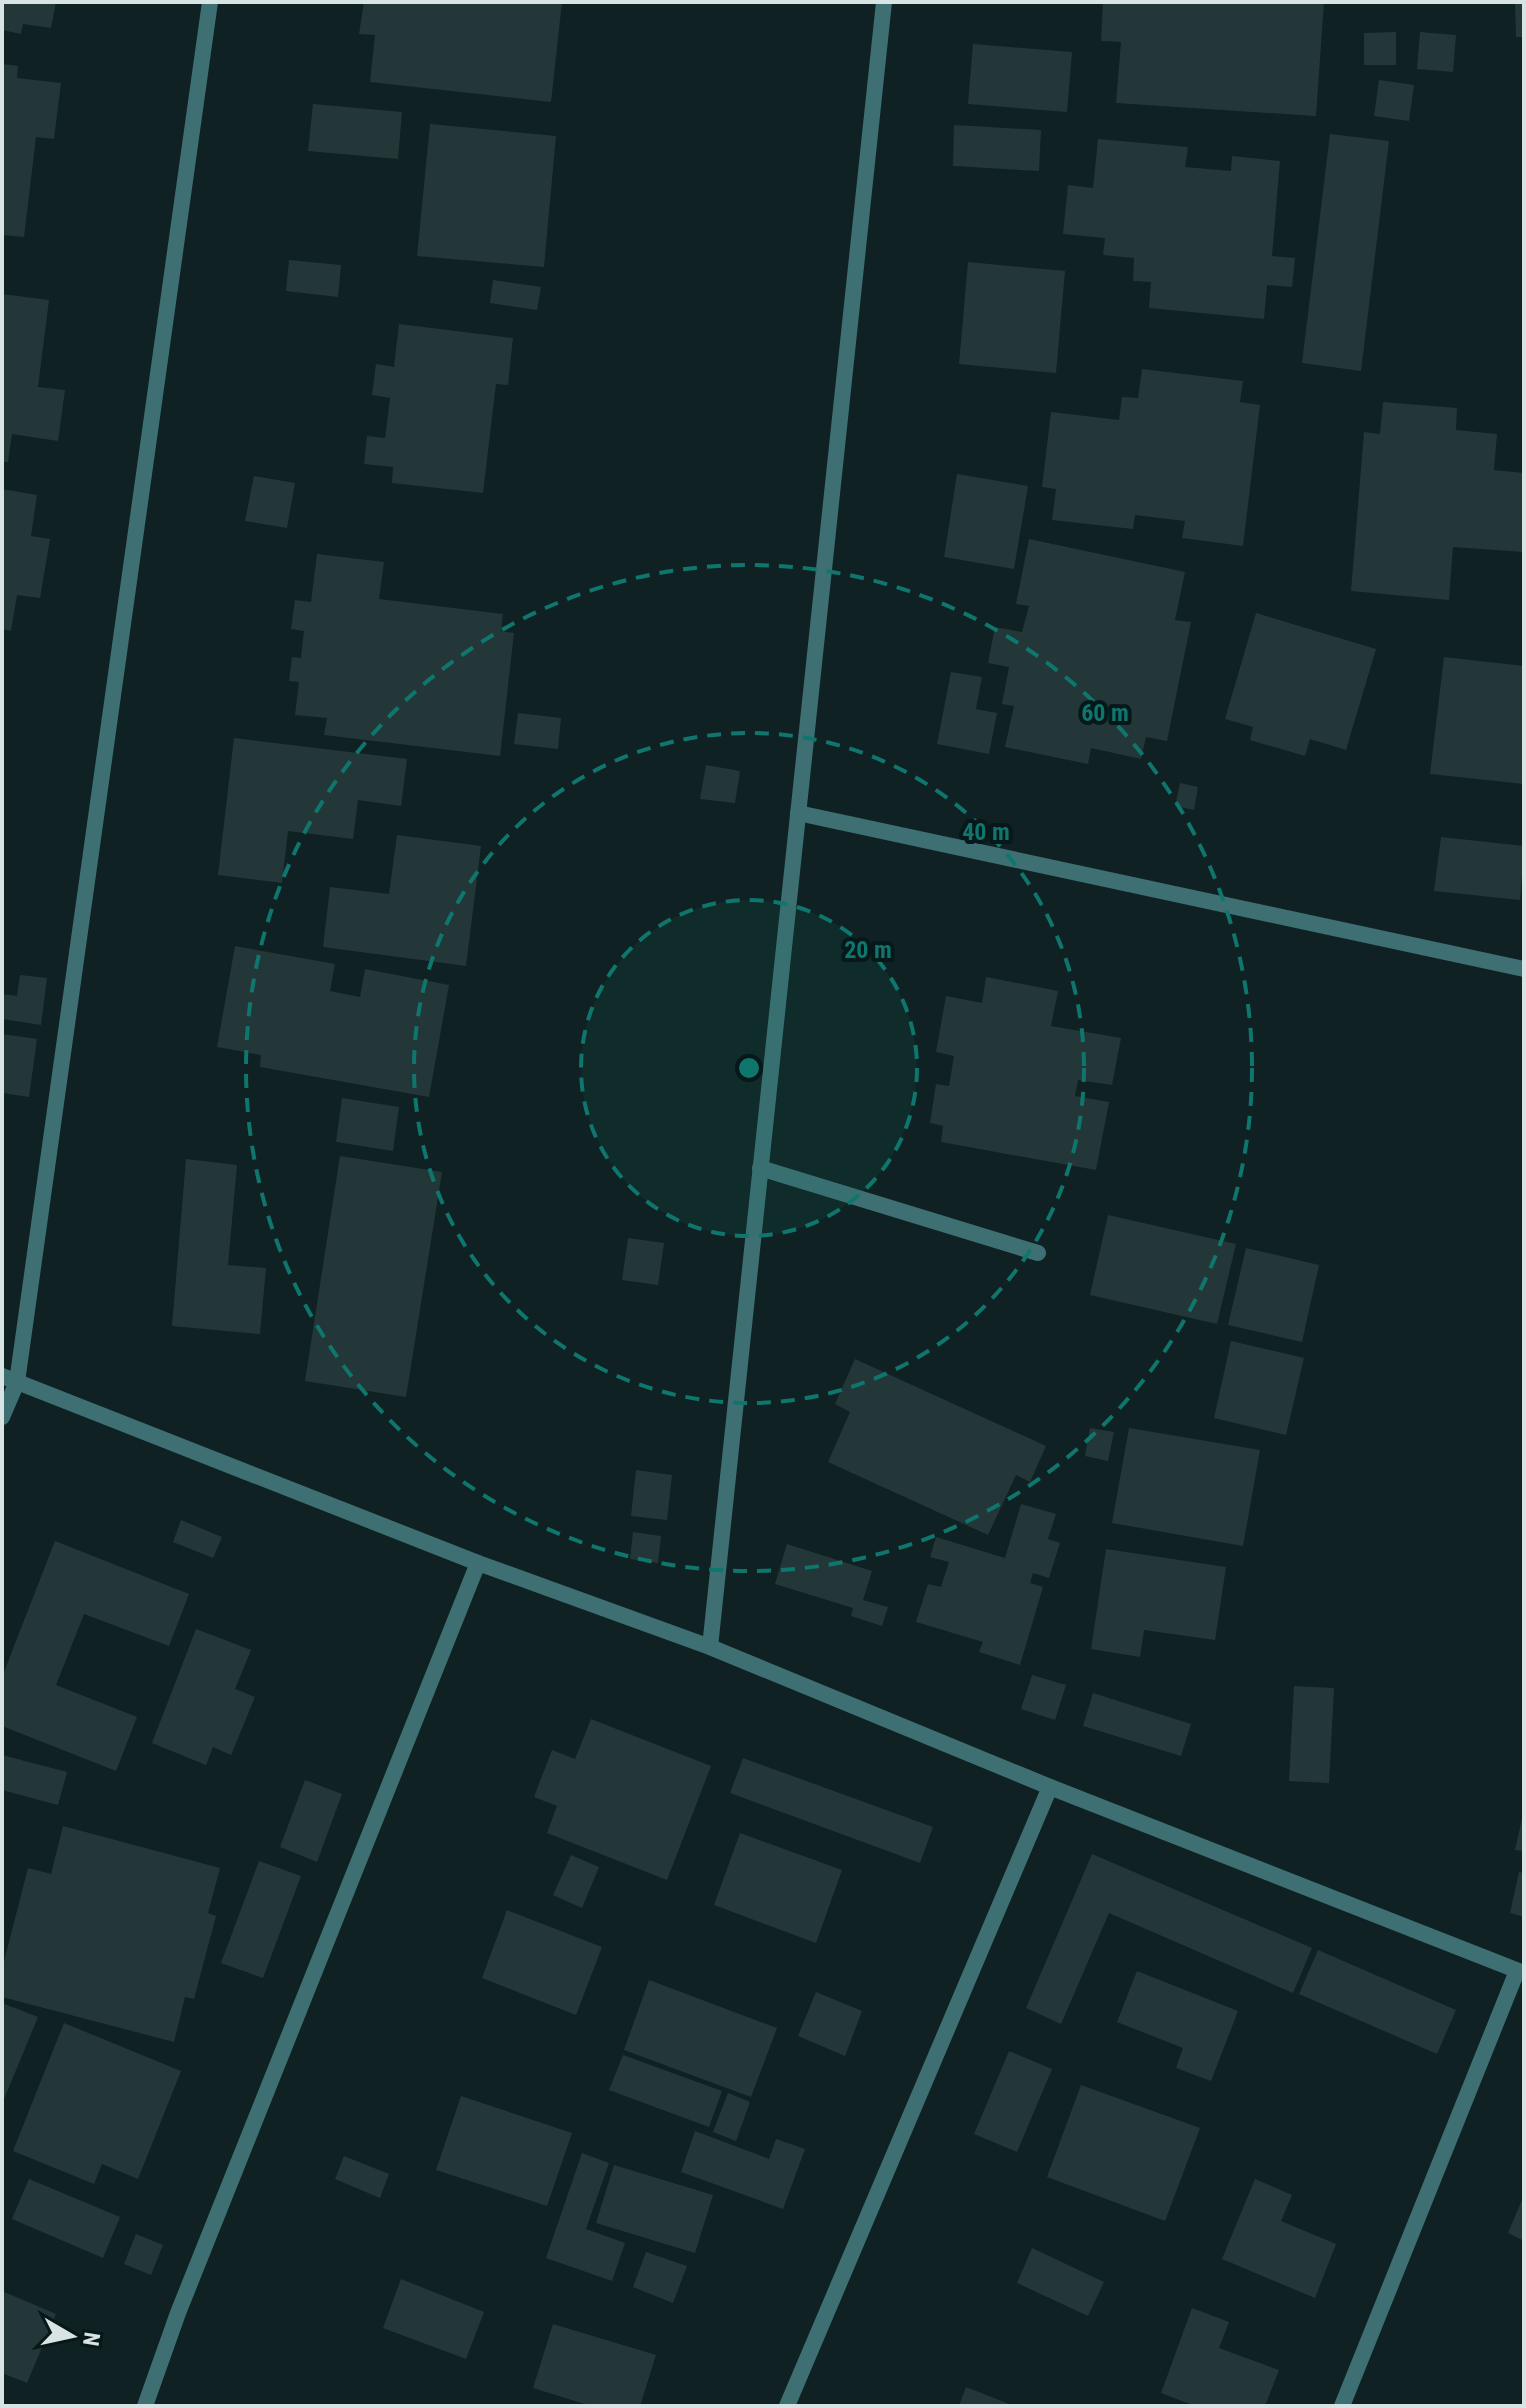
<svg xmlns="http://www.w3.org/2000/svg" width="1526" height="2408" viewBox="0 0 1526 2408" font-family="'Roboto Condensed',sans-serif">
	<style>
		.building { fill: #243738 }
		.lines { fill: none; stroke-linecap: round; stroke-linejoin: round }
		.minor { stroke: #3e7073; stroke-width: 16 }
		.ring { fill: none; stroke: #0f766e; stroke-width: 4; stroke-dasharray: 14 10 }
		.centre { fill: #0f766e; stroke: #061819; stroke-width: 4 }
		.ring-label { font-size: 24px; text-anchor: middle; font-weight: bold; fill: #0f766e; stroke: #061819; stroke-width: 8; stroke-linejoin: round; paint-order: stroke }
	</style>
	<rect width="100%" height="100%" fill="#0f2122"/>
	<g class="building">
		<path d="M2 2H56L51 28 23 24 21 34 2 30Z"/>
		<path d="M364 2H562L551 102 370 82 375 35 359 34Z"/>
		<path d="M1103 2H1324L1316 116 1116 103 1121 42 1101 41Z"/>
		<path d="M1515 2H1524V37H1516Z"/>
		<path d="M1396 32V65H1364V33Z"/>
		<path d="M1420 32 1456 35 1453 72 1417 69Z"/>
		<path d="M973 44 1072 52 1067 112 968 104Z"/>
		<path d="M2 64 18 66 17 78 61 83 54 139 36 137 24 237 2 235Z"/>
		<path d="M1379 80 1414 85 1409 121 1374 116Z"/>
		<path d="M313 104 402 112 398 159 308 151Z"/>
		<path d="M430 124 556 136 544 267 417 256Z"/>
		<path d="M954 125 1041 130 1039 171 953 166Z"/>
		<path d="M1330 134 1389 141 1361 371 1302 363Z"/>
		<path d="M1098 139 1188 147 1185 167 1231 171 1232 156 1280 161 1272 256 1295 258 1292 287 1267 285 1264 319 1149 308 1151 282 1133 281 1134 258 1103 255 1105 238 1063 234 1068 185 1093 188Z"/>
		<path d="M289 260 341 265 338 297 286 291Z"/>
		<path d="M968 262 1065 271 1056 373 959 364Z"/>
		<path d="M493 280 541 287 537 310 490 303Z"/>
		<path d="M2 294 49 300 38 387 65 390 58 441 12 434 8 462H2Z"/>
		<path d="M399 324 513 338 508 385 496 384 483 493 392 483 393 467 364 464 367 436 385 438 390 398 372 395 376 364 394 367Z"/>
		<path d="M1142 369 1243 381 1240 402 1260 405 1243 546 1182 538 1185 521 1135 515 1133 529 1052 520 1056 489 1042 487 1051 412 1119 420 1122 397 1138 398Z"/>
		<path d="M1383 402 1457 408 1456 430 1497 434 1494 470 1524 473V552L1453 547 1449 600 1351 591 1364 432 1380 434Z"/>
		<path d="M957 474 1028 486 1014 569 944 557Z"/>
		<path d="M254 476 295 483 287 528 245 521Z"/>
		<path d="M2 489 37 495 31 536 50 539 40 598 17 595 11 631 2 629Z"/>
		<path d="M1029 539 1185 572 1175 620 1191 622 1167 741 1146 737 1141 759 1091 748 1088 764 1005 747 1014 706 1002 704 1009 667 988 663 995 627 1022 632 1029 606 1016 604Z"/>
		<path d="M317 554 384 562 379 599 503 614 501 631 514 633 500 756 324 735 327 718 295 715 299 682 289 681 292 657 301 658 304 631 291 629 295 600 311 602Z"/>
		<path d="M1256 613 1376 649 1346 750 1310 739 1305 756 1250 740 1253 727 1225 719Z"/>
		<path d="M1444 657 1524 666V784L1430 774Z"/>
		<path d="M951 672 982 677 976 709 997 713 989 754 937 744Z"/>
		<path d="M518 713 561 718 558 749 514 744Z"/>
		<path d="M234 738 407 759 401 806 358 800 353 839 288 831 282 883 218 875Z"/>
		<path d="M706 765 740 771 735 803 700 799Z"/>
		<path d="M1180 783 1198 787 1194 810 1175 806Z"/>
		<path d="M397 835 481 846 466 966 323 947 330 887 389 894Z"/>
		<path d="M1441 837 1524 846 1520 900 1434 891Z"/>
		<path d="M235 946 335 964 330 991 360 997 365 969 449 985 429 1097 260 1067 261 1055 217 1047Z"/>
		<path d="M20 975 47 978 41 1025 2 1019V994L17 996Z"/>
		<path d="M986 977 1058 991 1051 1026 1121 1038 1112 1085 1078 1080 1075 1096 1109 1102 1096 1170 941 1142 943 1126 930 1123 936 1084 949 1086 954 1056 936 1052 946 996 982 1003Z"/>
		<path d="M2 1034 37 1039 29 1097 2 1093Z"/>
		<path d="M342 1098 399 1107 393 1151 336 1142Z"/>
		<path d="M340 1156 442 1172 406 1397 305 1381Z"/>
		<path d="M186 1159 237 1165 228 1265 266 1268 260 1334 172 1326Z"/>
		<path d="M1108 1215 1236 1244 1217 1324 1090 1295Z"/>
		<path d="M628 1238 664 1243 658 1285 622 1280Z"/>
		<path d="M1246 1248 1319 1265 1302 1342 1228 1325Z"/>
		<path d="M1231 1341 1304 1358 1286 1435 1214 1418Z"/>
		<path d="M855 1359 1046 1446 1030 1482 1016 1475 988 1535 828 1462 850 1412 835 1404Z"/>
		<path d="M1090 1428 1114 1432 1108 1461 1085 1456Z"/>
		<path d="M1129 1428 1260 1450 1243 1546 1112 1523Z"/>
		<path d="M636 1470 672 1475 667 1520 631 1516Z"/>
		<path d="M1021 1504 1056 1514 1048 1539 1060 1543 1049 1578 1033 1573 1030 1583 1043 1587 1020 1665 979 1652 983 1642 916 1622 928 1584 941 1587 949 1562 930 1557 936 1537 1005 1558Z"/>
		<path d="M181 1520 222 1537 213 1558 173 1542Z"/>
		<path d="M633 1532 661 1536 658 1563 630 1559Z"/>
		<path d="M55 1541 189 1594 169 1646 84 1614 56 1685 137 1717 116 1771 2 1726V1677Z"/>
		<path d="M787 1544 872 1571 863 1600 888 1607 882 1626 851 1616 853 1608 775 1584Z"/>
		<path d="M1106 1549 1226 1567 1215 1640 1144 1630 1140 1657 1091 1649Z"/>
		<path d="M196 1629 251 1650 235 1689 255 1697 231 1755 213 1747 206 1765 152 1743Z"/>
		<path d="M1032 1675 1066 1685 1055 1720 1021 1709Z"/>
		<path d="M1294 1686 1334 1688 1329 1783 1289 1781Z"/>
		<path d="M1093 1693 1191 1724 1181 1756 1083 1726Z"/>
		<path d="M591 1719 711 1766 667 1880 547 1833 557 1806 534 1797 552 1750 575 1759Z"/>
		<path d="M2 1755 67 1772 58 1805 2 1790Z"/>
		<path d="M743 1758 933 1827 920 1863 730 1793Z"/>
		<path d="M305 1780 342 1794 317 1862 280 1847Z"/>
		<path d="M1523 1814H1524V1851L1515 1850Z"/>
		<path d="M63 1826 220 1868 208 1913 216 1916 194 1999 185 1997 174 2042 2 1997V1969L28 1868 51 1874Z"/>
		<path d="M740 1833 842 1870 816 1943 714 1905Z"/>
		<path d="M1092 1854 1312 1948 1293 1993 1109 1913 1061 2024 1026 2008Z"/>
		<path d="M571 1855 599 1867 582 1908 553 1895Z"/>
		<path d="M259 1861 301 1876 263 1978 221 1963Z"/>
		<path d="M1519 1872 1524 1873V1917L1510 1913Z"/>
		<path d="M507 1910 602 1947 576 2015 482 1978Z"/>
		<path d="M1318 1950 1456 2010 1437 2054 1299 1994Z"/>
		<path d="M1137 1971 1238 2011 1211 2081 1176 2068 1183 2048 1117 2022Z"/>
		<path d="M649 1980 777 2028 751 2097 624 2050Z"/>
		<path d="M816 1992 862 2011 845 2056 798 2036Z"/>
		<path d="M2 2003 38 2017 2 2104Z"/>
		<path d="M64 2023 181 2071 138 2179 102 2164 94 2184 13 2151Z"/>
		<path d="M1009 2051 1052 2069 1017 2152 974 2134Z"/>
		<path d="M623 2055 722 2091 709 2127 609 2090Z"/>
		<path d="M1081 2085 1200 2128 1165 2221 1047 2177Z"/>
		<path d="M728 2093 750 2102 736 2141 713 2132Z"/>
		<path d="M461 2096 572 2133 547 2206 436 2170Z"/>
		<path d="M695 2131 769 2159 776 2139 805 2149 783 2209 681 2172Z"/>
		<path d="M582 2153 609 2163 586 2229 625 2243 612 2281 546 2258Z"/>
		<path d="M344 2156 389 2174 380 2198 335 2179Z"/>
		<path d="M614 2165 713 2195 695 2253 596 2223Z"/>
		<path d="M29 2179 120 2217 103 2258 12 2219Z"/>
		<path d="M1255 2179 1292 2195 1281 2221 1336 2244 1315 2298 1222 2259Z"/>
		<path d="M1524 2195V2241L1508 2233Z"/>
		<path d="M136 2234 163 2245 151 2275 124 2264Z"/>
		<path d="M1032 2248 1104 2282 1088 2316 1017 2283Z"/>
		<path d="M646 2252 687 2266 673 2303 633 2287Z"/>
		<path d="M401 2279 484 2312 466 2359 383 2328Z"/>
		<path d="M2 2291 56 2314 27 2383 2 2373Z"/>
		<path d="M1192 2308 1229 2322 1219 2348 1279 2370 1265 2406H1195L1161 2393Z"/>
		<path d="M553 2324 656 2355 640 2406H591L533 2388Z"/>
		<path d="M966 2387 1014 2406H959Z"/>
	</g>
	<g class="lines">
		<g class="minor">
			<path d="M798 813 1524 969"/>
			<path d="M760 1168 1038 1253"/>
			<path d="M2 1376 478 1563 710 1647 1050 1787 1524 1973"/>
			<path d="M2 1417 17 1382 210 2"/>
			<path d="M710 1647 884 2"/>
			<path d="M145 2406 178 2313 478 1563"/>
			<path d="M787 2406 1050 1787"/>
			<path d="M1342 2406 1517 1971"/>
		</g>
	</g>
	<circle cx="749" cy="1068" r="168" fill="#0f766e" fill-opacity=".12"/>
	<g class="ring">
		<circle cx="749" cy="1068" r="168"/>
		<circle cx="749" cy="1068" r="335"/>
		<circle cx="749" cy="1068" r="503"/>
	</g>
	<circle cx="749" cy="1068" r="12" class="centre"/>
	<g class="ring-label">
		<text x="1105" y="721">60 m</text>
		<text x="986" y="840">40 m</text>
		<text x="868" y="958">20 m</text>
	</g>
	<rect width="1526" height="2408" fill="none" stroke="#d8e3e4" stroke-width="8"/>
	<g transform="translate(72 2336) rotate(99)" stroke="#061819" stroke-width="6" paint-order="stroke">
	<path d="M0-6L14 30L0 20L-14 30Z" fill="#d8e3e4"/>
	<text y="-12" font-size="22" font-weight="bold" text-anchor="middle" fill="#d8e3e4">N</text>
	</g>
</svg>
